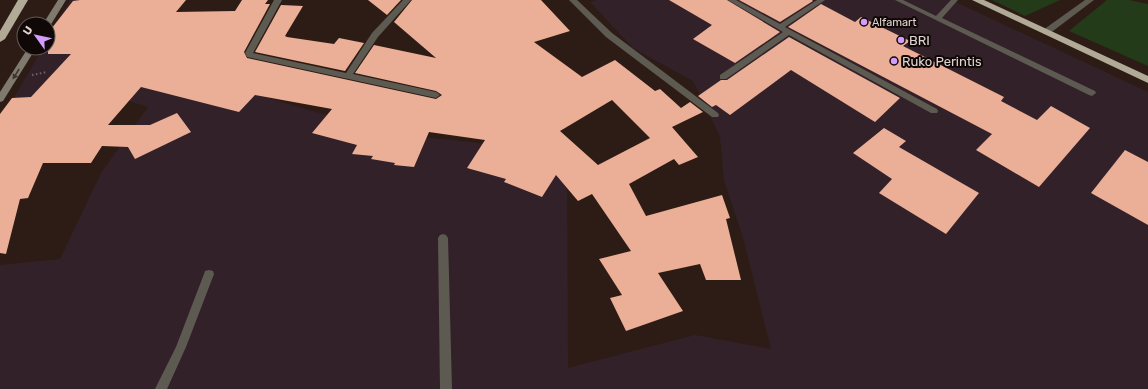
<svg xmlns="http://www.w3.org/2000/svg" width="1148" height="389" viewBox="0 0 1148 389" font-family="Rubik,sans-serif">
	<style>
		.industrial { fill: #332129 }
		.green { fill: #233b18 }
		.building { fill: #ebae96; fill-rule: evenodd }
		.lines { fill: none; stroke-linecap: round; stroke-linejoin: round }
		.path { stroke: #74655f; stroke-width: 2; stroke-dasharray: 1.5 2.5; stroke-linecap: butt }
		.lane { fill: #5d5a52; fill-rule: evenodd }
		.street { fill: #5d5a52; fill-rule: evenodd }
		.secondary { fill: #7f7a6d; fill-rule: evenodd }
		.highway { fill: #b1aa96; fill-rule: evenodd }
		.oneway { fill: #3c362f }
		.poi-dot { fill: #d29dfd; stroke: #0f0806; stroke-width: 1.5 }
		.labels { text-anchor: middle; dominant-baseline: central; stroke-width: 4; stroke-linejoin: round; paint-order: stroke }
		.far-poi-label { font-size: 11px; fill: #e0d4d0; stroke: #0f0806; text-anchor: start }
		.poi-label { font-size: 13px; fill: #e0d4d0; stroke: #0f0806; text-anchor: start }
	</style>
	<rect width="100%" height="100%" fill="#2d1c15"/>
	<path class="industrial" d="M70 0H124L188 74 312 111 413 136 499 145 567 173 568 368 695 335 771 349 744 241 724 180 720 136 693 81 633 48 590 2 596 0H951L1148 92V389H0V265L60 259 101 173 148 107 113 96 0 122 43 48H48V39Z"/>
	<g class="green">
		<path d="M992 0H1060L1025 16Z"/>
		<path d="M1107 0H1129L1148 4V66L1069 31Z"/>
	</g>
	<g class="building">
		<path d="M80 0H186L176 12 235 11 242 0H268L265 4H270L244 52 247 58 436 99 442 95 436 91 355 73 374 45 436 58 394 22 412 0H541L570 31 534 42 582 77 615 60 655 91 660 89 681 108 690 102 703 112 672 127 698 157 679 165 674 159 629 184 646 216 722 195 730 218 726 219 741 280H706L700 264 658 273 683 311 626 331 610 298 622 295 599 259 631 251 592 194 578 201 556 175 542 197 504 182 506 179 467 168 485 140 429 132 414 167 394 165 395 163 371 159 373 156 352 154 357 145 312 133 332 109 255 95 239 112 141 87 108 125H150L177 113 191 132 135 159 128 147 102 146 91 163H43L28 198 20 199 6 254 0 253V114L12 98 31 97 71 54H48V33L73 1ZM612 100 650 138 598 165 560 131Z"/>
		<path d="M368 0H401L387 15Z"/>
		<path d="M669 0H727L780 32 735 63 693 39 712 25Z"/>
		<path d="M739 0H812L813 1 780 22Z"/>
		<path d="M821 4 855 22 861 17 910 41 903 46 1004 97 1001 101 1037 120 1051 106 1090 128 1039 187 976 150 992 134 788 27Z"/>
		<path d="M281 5 303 6 285 36 287 37 334 44 339 38 364 43 345 71 255 52Z"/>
		<path d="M789 37 900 98 875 122 791 70 730 115 716 105 712 107 698 96 721 80H727Z"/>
		<path d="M884 128 906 141 899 147 979 193 946 234 879 193 892 179 853 153Z"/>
		<path d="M1125 150 1148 162V225L1091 193Z"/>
	</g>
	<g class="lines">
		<path class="path" d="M32 75 47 72"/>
		<g class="lane">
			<path d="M728 0H736L780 24 817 0H825L785 27 937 109 938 111 937 113H931L789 35 726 79H720V75L783 32Z"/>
			<path d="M895 0H903L936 16 951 0H958L942 18 1095 91 1096 93 1092 96 1089 95Z"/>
			<path d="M443 234 446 235 448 238 452 389H440L438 238 440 235Z"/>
			<path d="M209 270 213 271 214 274 186 347 167 389H155L176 347 204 274 205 271Z"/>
		</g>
		<g class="street">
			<path d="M274 0H282L253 53 346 73 372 33 403 0H411L378 37 353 74 436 92 440 95 436 98 247 57 245 53Z"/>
			<path d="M569 0H577L612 33 718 113 719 115 718 117H712L606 37Z"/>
			<path d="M1085 0H1094L1049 34H1043V30Z"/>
		</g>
		<g class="secondary">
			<path d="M58 0H66L50 26 43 24Z"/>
			<path d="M28 48H36L3 101 0 102V92Z"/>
		</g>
		<g class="highway">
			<path d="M18 0H28L5 39 0 42V31Z"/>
			<path d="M972 0H984L1148 76V83Z"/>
		</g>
	</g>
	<defs><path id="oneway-solid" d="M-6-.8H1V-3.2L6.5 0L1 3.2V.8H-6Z"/></defs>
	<use class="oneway" href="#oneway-solid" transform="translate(16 74) rotate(122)"/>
	<g class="poi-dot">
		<circle cx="864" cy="22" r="4"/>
		<circle cx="901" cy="40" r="4"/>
		<circle cx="894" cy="61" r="4"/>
	</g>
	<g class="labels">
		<g class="far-poi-label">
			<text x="872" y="22">Alfamart</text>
		</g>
		<g class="poi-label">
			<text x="909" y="40">BRI</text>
			<text x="902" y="61">Ruko Perintis</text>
		</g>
	</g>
	<g transform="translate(36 36) rotate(303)"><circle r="19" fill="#0f0806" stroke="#635a57"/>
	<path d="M0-3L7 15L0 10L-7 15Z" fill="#d29dfd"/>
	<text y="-6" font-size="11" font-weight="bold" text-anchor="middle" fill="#e0d4d0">U</text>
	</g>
</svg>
